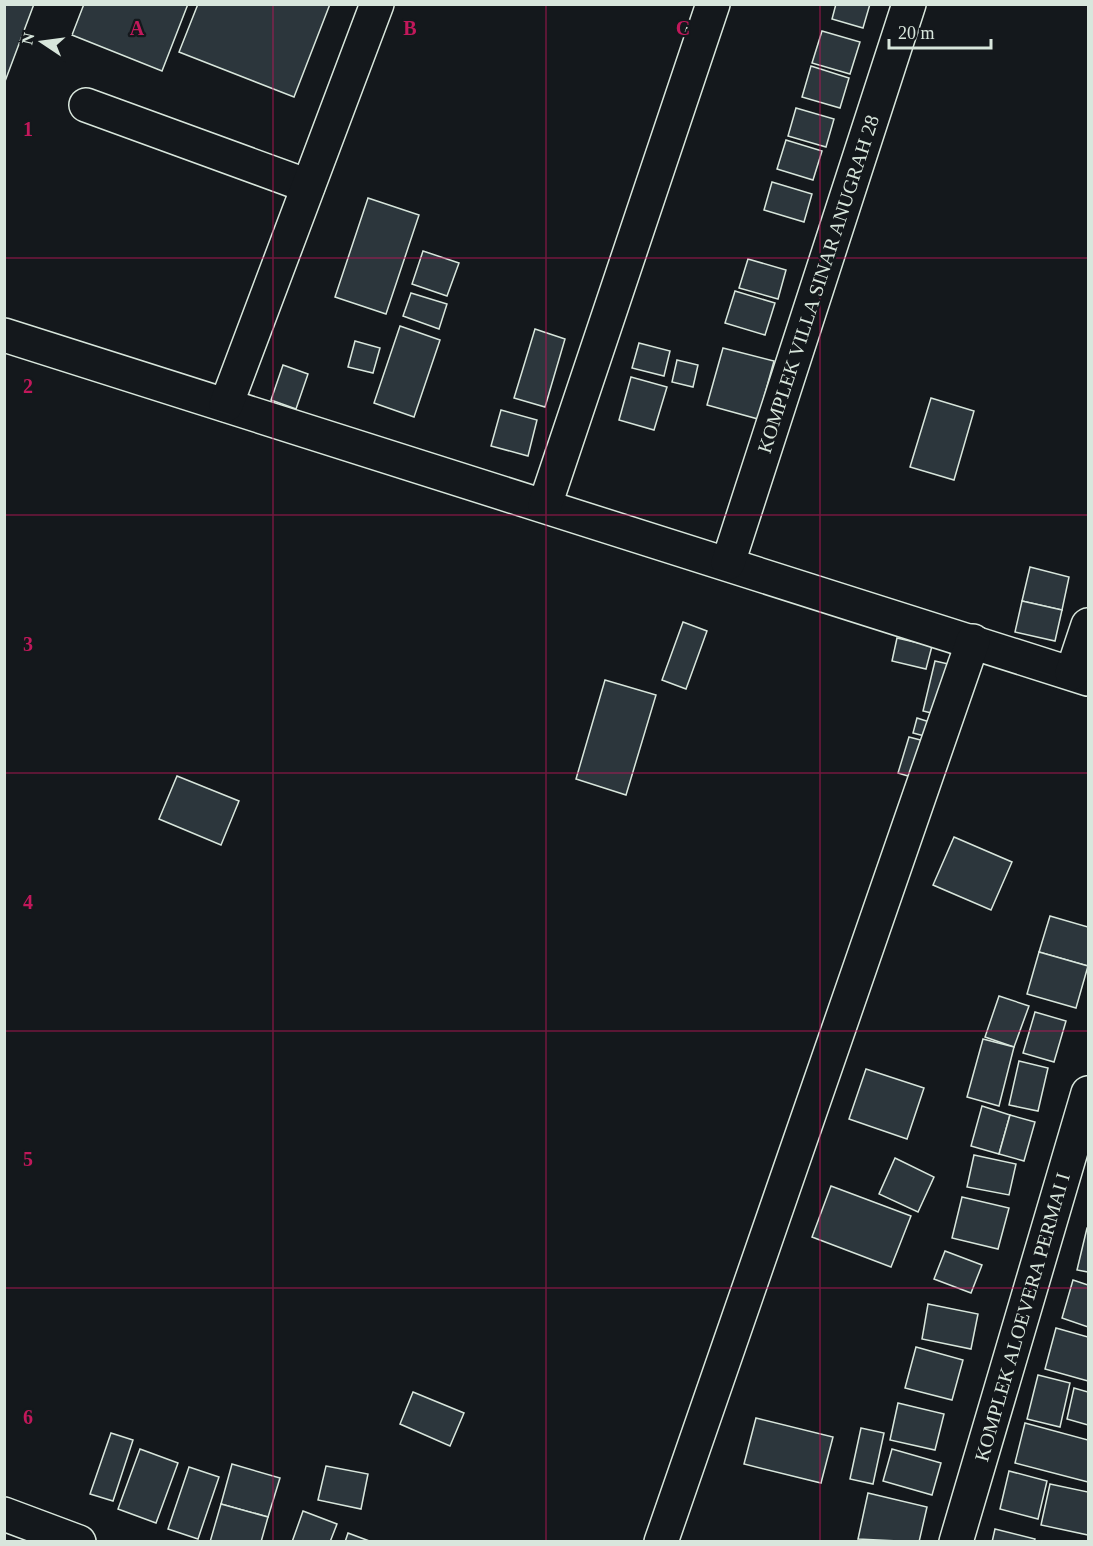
<svg xmlns="http://www.w3.org/2000/svg" width="1093" height="1546" viewBox="0 0 1093 1546" font-family="Georgia,serif">
	<style>
		.building { fill: #2c363c; stroke: #d8e6dc; stroke-width: 1.5 }
		.lines { fill: none; stroke-linecap: round; stroke-linejoin: round }
		.minor-casing { stroke: #d8e6dc; stroke-width: 36 }
		.minor { stroke: #14181c; stroke-width: 33 }
		.grid { fill: none; stroke: #c2185b; stroke-width: 1.5; stroke-opacity: 0.55 }
		.labels { text-anchor: middle; dominant-baseline: central; stroke-width: 4.5; stroke-linejoin: round; paint-order: stroke }
		.street-label { font-size: 20px; fill: #d8e6dc; stroke: #14181c }
		.grid-label { font-size: 20px; text-anchor: middle; font-weight: bold; fill: #c2185b; stroke: #14181c; stroke-width: 4.5; stroke-linejoin: round; paint-order: stroke }
	</style>
	<rect width="100%" height="100%" fill="#14181c"/>
	<g class="building">
		<path d="M4 4H34L4 84Z"/>
		<path d="M84 4H188L162 71 72 35Z"/>
		<path d="M198 4H330L294 97 179 52Z"/>
		<path d="M836 4H870L863 28 832 19Z"/>
		<path d="M822 31 860 42 850 74 812 63Z"/>
		<path d="M811 66 849 78 840 108 802 97Z"/>
		<path d="M796 108 834 119 826 147 788 136Z"/>
		<path d="M786 140 822 151 813 180 777 169Z"/>
		<path d="M772 182 812 194 804 222 764 210Z"/>
		<path d="M368 198 419 215 386 314 335 297Z"/>
		<path d="M423 251 459 263 447 296 412 284Z"/>
		<path d="M748 259 786 270 778 299 739 288Z"/>
		<path d="M735 291 775 303 765 335 725 323Z"/>
		<path d="M411 293 447 304 439 329 403 316Z"/>
		<path d="M400 326 440 340 414 417 374 403Z"/>
		<path d="M535 329 565 339 545 407 514 398Z"/>
		<path d="M355 341 380 348 373 373 348 367Z"/>
		<path d="M639 343 670 351 664 376 632 368Z"/>
		<path d="M723 348 774 361 758 419 707 405Z"/>
		<path d="M677 360 698 365 693 387 672 382Z"/>
		<path d="M283 365 308 374 296 409 271 400Z"/>
		<path d="M631 377 667 387 654 430 619 420Z"/>
		<path d="M931 398 974 411 954 480 910 467Z"/>
		<path d="M501 410 537 420 528 456 491 446Z"/>
		<path d="M1030 567 1069 577 1062 610 1022 601Z"/>
		<path d="M1022 601 1062 610 1055 641 1015 632Z"/>
		<path d="M683 622 707 631 686 689 662 680Z"/>
		<path d="M897 638 932 646 926 669 892 661Z"/>
		<path d="M935 661 953 665 940 715 923 711Z"/>
		<path d="M605 680 656 695 626 795 576 779Z"/>
		<path d="M917 718 936 724 932 738 913 733Z"/>
		<path d="M909 737 932 743 921 780 898 773Z"/>
		<path d="M177 776 239 801 221 845 159 819Z"/>
		<path d="M954 837 1012 862 991 910 933 885Z"/>
		<path d="M1050 916 1088 927V966L1039 952Z"/>
		<path d="M1039 952 1088 966 1076 1008 1027 994Z"/>
		<path d="M999 996 1029 1006 1014 1047 985 1037Z"/>
		<path d="M1035 1012 1066 1021 1054 1062 1023 1053Z"/>
		<path d="M983 1039 1014 1047 999 1106 967 1097Z"/>
		<path d="M1019 1061 1048 1068 1038 1111 1009 1105Z"/>
		<path d="M866 1069 924 1088 907 1139 849 1119Z"/>
		<path d="M982 1106 1010 1115 999 1154 971 1146Z"/>
		<path d="M1010 1115 1035 1122 1024 1161 999 1154Z"/>
		<path d="M974 1155 1016 1164 1009 1195 967 1187Z"/>
		<path d="M895 1158 934 1177 918 1212 879 1194Z"/>
		<path d="M831 1186 911 1216 891 1267 812 1237Z"/>
		<path d="M962 1197 1009 1208 998 1249 952 1238Z"/>
		<path d="M1087 1228H1088V1272L1077 1270Z"/>
		<path d="M945 1251 982 1265 971 1293 934 1279Z"/>
		<path d="M1073 1280 1088 1285V1327L1062 1318Z"/>
		<path d="M928 1304 978 1314 971 1349 922 1339Z"/>
		<path d="M1056 1328 1088 1337V1381L1045 1369Z"/>
		<path d="M916 1347 963 1360 952 1400 905 1388Z"/>
		<path d="M1038 1375 1070 1383 1060 1427 1027 1419Z"/>
		<path d="M1074 1388 1088 1392V1425L1067 1419Z"/>
		<path d="M413 1392 464 1413 450 1446 400 1424Z"/>
		<path d="M898 1403 944 1414 935 1450 890 1440Z"/>
		<path d="M756 1418 833 1437 821 1483 744 1464Z"/>
		<path d="M1025 1423 1088 1440V1482L1015 1463Z"/>
		<path d="M861 1428 884 1433 873 1484 850 1479Z"/>
		<path d="M111 1433 133 1440 113 1501 90 1494Z"/>
		<path d="M140 1449 178 1463 156 1523 118 1509Z"/>
		<path d="M892 1449 941 1463 932 1495 883 1481Z"/>
		<path d="M232 1464 280 1478 268 1517 221 1504Z"/>
		<path d="M326 1466 368 1474 361 1509 318 1500Z"/>
		<path d="M189 1467 219 1477 198 1539 168 1529Z"/>
		<path d="M1009 1471 1047 1481 1038 1519 1000 1509Z"/>
		<path d="M1050 1484 1088 1492V1535L1041 1525Z"/>
		<path d="M868 1493 927 1507 919 1542 858 1539Z"/>
		<path d="M221 1504 268 1517 261 1542H210Z"/>
		<path d="M303 1511 337 1524 330 1542H292Z"/>
		<path d="M995 1529 1035 1539 1034 1542H992Z"/>
		<path d="M348 1533 372 1542H345Z"/>
	</g>
	<g class="lines">
		<g class="minor-casing">
			<g id="minor">
				<path d="M86 105 308 186"/>
				<path d="M4 335 1088 679"/>
				<path d="M226 405 377 4"/>
				<path d="M545 505 713 4"/>
				<path d="M728 563 909 4"/>
				<path d="M1072 673 1088 625"/>
				<path d="M4 1514 79 1542"/>
				<path d="M661 1542 973 641"/>
				<path d="M956 1542 1088 1093"/>
			</g>
		</g>
		<use href="#minor" class="minor"/>
	</g>
	<path class="grid" d="M273 4V1542M546 4V1542M820 4V1542M4 258H1088M4 515H1088M4 773H1088M4 1031H1088M4 1288H1088"/>
	<g class="labels">
		<g class="street-label">
			<text transform="translate(818 284) rotate(-72)">KOMPLEK VILLA SINAR ANUGRAH 28</text>
			<text transform="translate(1022 1317) rotate(-74)">KOMPLEK ALOEVERA PERMAI I</text>
		</g>
	</g>
	<g class="grid-label">
		<text x="137" y="35">A</text>
		<text x="410" y="35">B</text>
		<text x="683" y="35">C</text>
		<text x="28" y="136">1</text>
		<text x="28" y="393">2</text>
		<text x="28" y="651">3</text>
		<text x="28" y="909">4</text>
		<text x="28" y="1166">5</text>
		<text x="28" y="1424">6</text>
	</g>
	<rect width="1093" height="1546" fill="none" stroke="#d8e6dc" stroke-width="12"/>
	<g transform="translate(42 42) rotate(283)" stroke="#14181c" stroke-width="4.5" paint-order="stroke">
	<path d="M0-4.5L10 22L0 15L-10 22Z" fill="#d8e6dc"/>
	<text y="-9" font-size="16" font-weight="bold" text-anchor="middle" fill="#d8e6dc">N</text>
	</g>
	<path d="M889 39v9h102v-9" fill="none" stroke="#d8e6dc" stroke-width="3"/>
	<text x="898" y="39" font-size="18" fill="#d8e6dc" stroke="#14181c" stroke-width="4.5" paint-order="stroke">20 m</text>
</svg>
